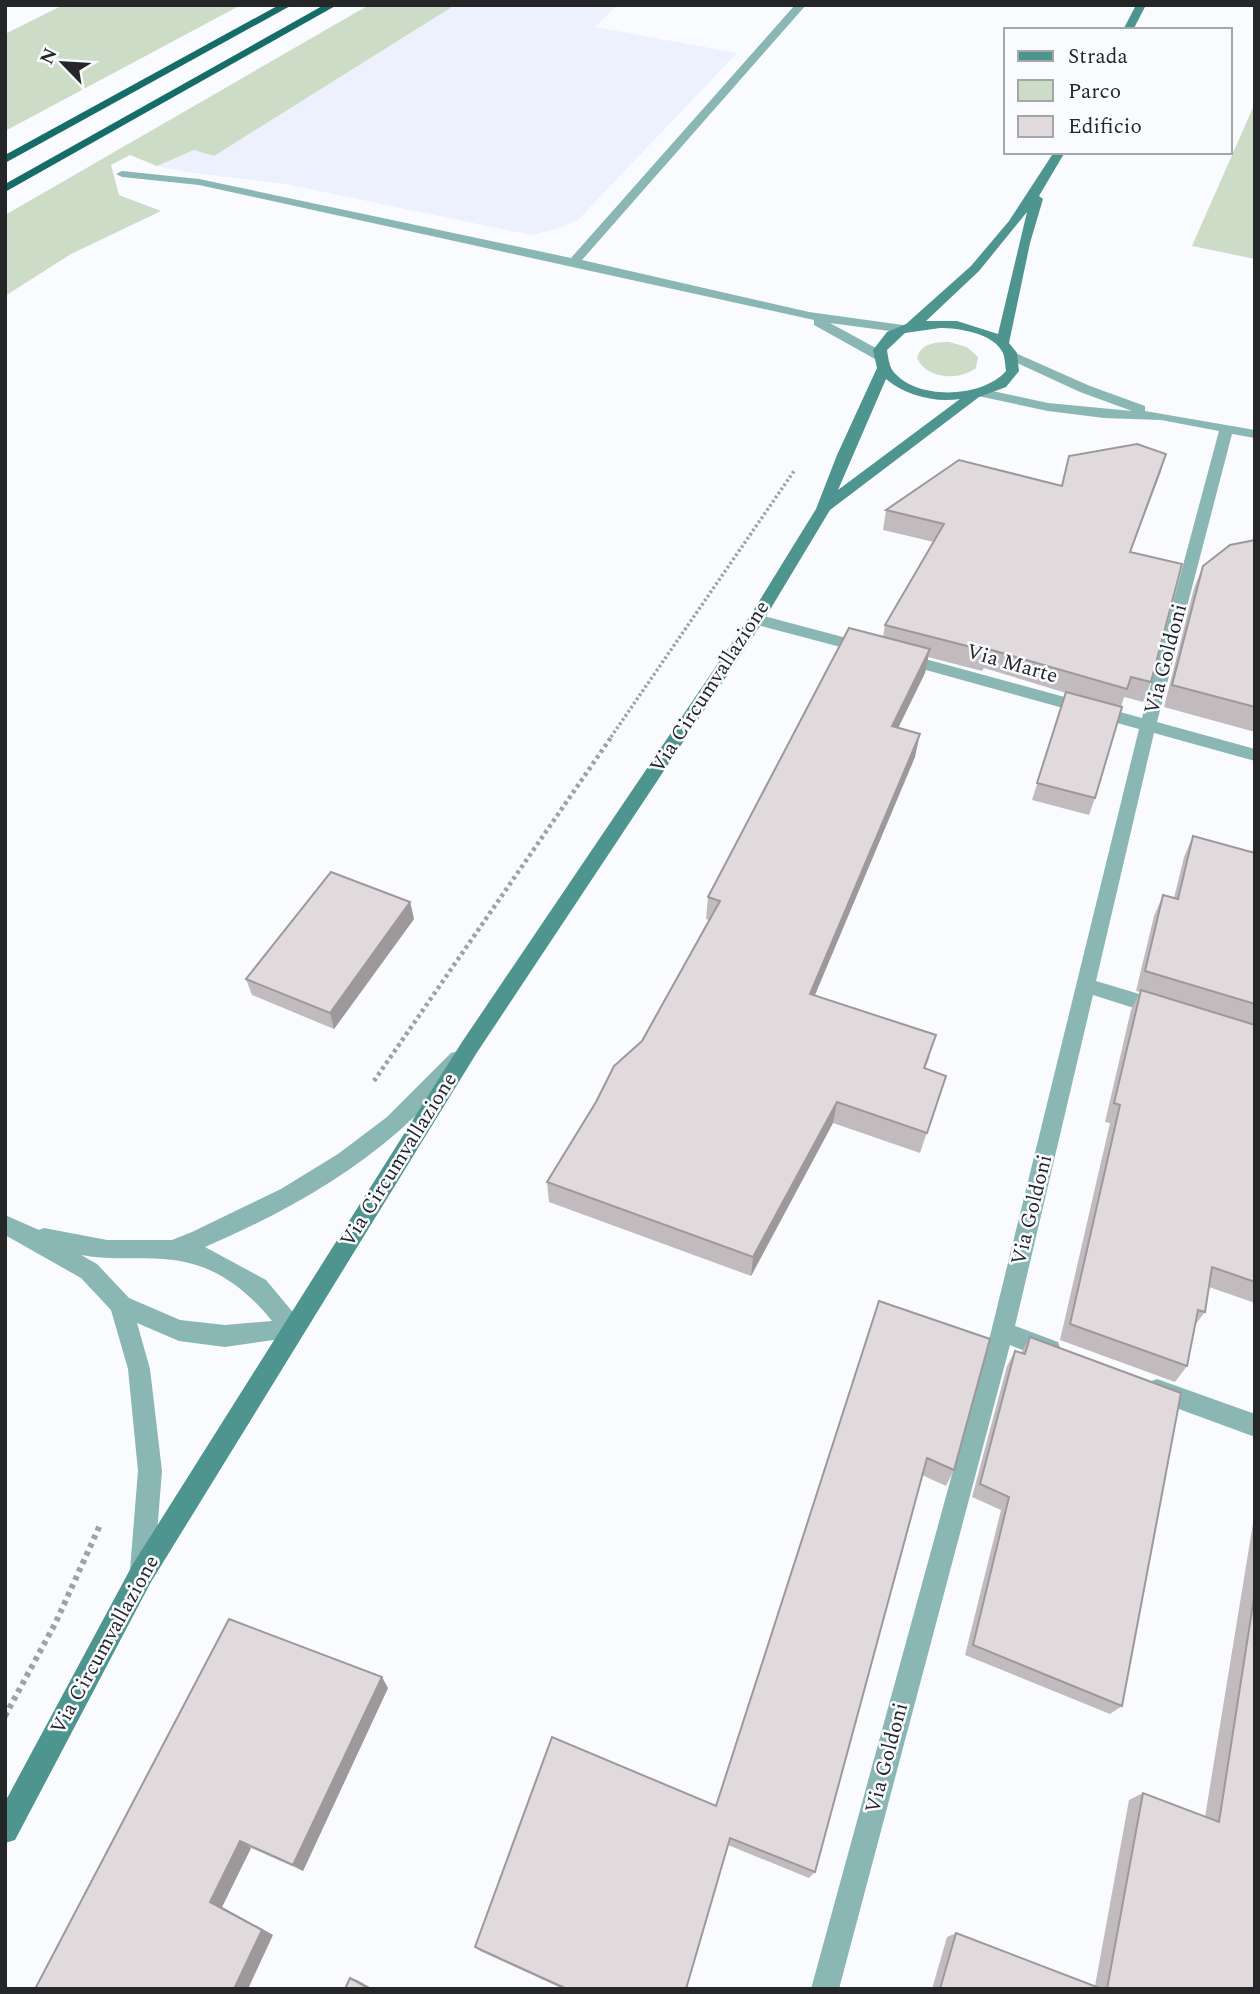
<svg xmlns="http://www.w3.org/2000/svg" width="1260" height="1994" viewBox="0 0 1260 1994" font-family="Spectral,serif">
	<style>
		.built { fill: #edf1fd }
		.green { fill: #cddcc6 }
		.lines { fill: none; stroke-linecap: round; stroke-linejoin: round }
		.path-far2 { stroke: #a0a1a4; stroke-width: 3.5; stroke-dasharray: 2.5 2.5; stroke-linecap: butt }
		.path-far1 { stroke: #a0a1a4; stroke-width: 4.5; stroke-dasharray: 3.5 3.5; stroke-linecap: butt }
		.path { stroke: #a0a1a4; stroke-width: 6; stroke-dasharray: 4.5 4.5; stroke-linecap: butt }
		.minor { fill: #8ab6b3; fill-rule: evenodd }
		.secondary { fill: #4e948f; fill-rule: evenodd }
		.trunk { fill: #166d68; fill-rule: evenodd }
		.wall { fill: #c1bbbe }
		.shaded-wall { fill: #9d999b }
		.building { fill: #e0dadd; stroke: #9d999b; stroke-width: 2 }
		.labels { text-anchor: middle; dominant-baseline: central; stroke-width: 5; stroke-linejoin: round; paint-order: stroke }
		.street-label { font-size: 21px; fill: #252628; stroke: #fafbfe }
	</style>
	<rect width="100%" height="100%" fill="#fafbfe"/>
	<path class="built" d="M455 5H617L595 27 737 53 578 220 556 229 531 235 286 184 186 172 157 166 194 150 214 156Z"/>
	<g class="green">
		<path d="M63 5H241L5 131V34Z"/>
		<path d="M369 5H455L214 156 194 150 157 166 130 155 111 165 119 195 161 211 71 254 5 296V215Z"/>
		<path d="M1255 103V259L1192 246Z"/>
		<path d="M949 342 967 347 978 357 976 368C959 381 926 379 917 358 921 343 936 342 949 342Z"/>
	</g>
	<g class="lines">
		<path class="path-far2" d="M611 737 794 471"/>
		<path class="path-far1" d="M374 1081 612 736"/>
		<path class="path" d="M5 1716 56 1622 100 1525"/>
		<g class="minor">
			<path d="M795 5H806L582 260 809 312 910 326 911 329 905 333 830 323 885 353V359H875L814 325V320L199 185 122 177 116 174 122 171 199 179 571 258Z"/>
			<path d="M1011 351 1090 386 1145 406V411L1255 430V438L1232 434 1157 722 1255 749V761L1154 733 1096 981 1166 1002 1169 1008 1166 1014 1159 1016 1093 995 1015 1326 1058 1342 1061 1350 1058 1358 1050 1361 1010 1345 839 1989H811L991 1332 1139 729 897 662 895 658 903 653 1142 718 1219 431 1161 420 1104 418 1048 411 978 396V390L983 389 1048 403 1132 411 1080 392 1006 358V352Z"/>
			<path d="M756 614 873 645 875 649 867 654 750 623 748 619Z"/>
			<path d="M458 1051 465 1053 468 1059 465 1065C444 1087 423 1110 400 1130 343 1180 275 1217 205 1247L266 1280 301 1322 304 1329 301 1336 225 1347 179 1341 137 1323 150 1369 162 1471 154 1570 151 1579 142 1582 133 1579 130 1570 138 1471 128 1369 111 1310 81 1278 5 1235V1215L39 1230 44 1228 107 1240H172L192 1232 281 1189 338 1154 387 1117 451 1053ZM81 1255C112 1261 142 1256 173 1260 215 1265 246 1289 272 1321L225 1325 180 1320 129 1298 97 1264Z"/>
			<path d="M1157 1379 1255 1414V1437L1149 1398 1146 1390 1149 1382Z"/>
		</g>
		<g class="secondary">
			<path d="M1136 5H1146L1133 30H1123Z"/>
			<path d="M1054 152H1065L1039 196 1043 199 1030 243 1009 343 1017 353 1019 371 1006 387 979 397 830 510 762 623 476 1054 151 1582 15 1840 5 1843V1802L133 1564 462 1042 750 616 816 509 837 455 877 368 873 350 887 332 906 324 971 266 1009 221ZM1027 212 998 334 957 321H926L979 271ZM940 328C958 328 994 333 1003 353 1005 358 1005 365 1006 371 983 398 916 401 893 371 889 366 888 356 887 350L905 333ZM886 379C905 395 934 403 960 399L838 490Z"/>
		</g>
		<g class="trunk">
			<path d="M279 5H292L5 163V155Z"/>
			<path d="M324 5H337L5 192V184Z"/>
		</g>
	</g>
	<g class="wall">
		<path d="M1166 454 1130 553 1151 682 1143 702 1124 697 1095 798 1089 815 1032 800 1066 693 984 668 982 671 928 657 925 673 898 727 915 757 815 995 930 1056 925 1069 946 1076 920 1153 833 1123 751 1276 549 1202 547 1182 642 1041 709 920 706 919 708 897 883 637 885 625 934 542 883 530 886 510 1061 486 1069 456Z"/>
		<path d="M1255 540V732L1164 707 1194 588 1203 566Z"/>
		<path d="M1193 836 1255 853V1303L1209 1287 1205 1312 1195 1325 1187 1366 1175 1382 1060 1340 1110 1123 1105 1122 1131 1010 1140 992 1136 991 1154 916 1163 895 1174 898 1184 857Z"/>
		<path d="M410 902 414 919 334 1029 252 995 246 979Z"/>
		<path d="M879 1301 954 1470 946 1486 922 1475 815 1872 809 1878 728 1845 686 1989H563L480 1951 475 1947 716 1806Z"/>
		<path d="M1030 1337 1122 1706 1110 1714 965 1655 1001 1510 972 1497 1007 1366 1015 1351 1021 1353Z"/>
		<path d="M1255 1511V1989H932L947 1937 956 1933 1095 1986 1129 1800 1143 1793 1205 1817Z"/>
		<path d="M388 1688 303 1871 251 1848 222 1907 273 1935 35 1989Z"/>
	</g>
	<g class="shaded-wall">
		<path d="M1166 454 1160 474 1123 572 1130 552Z"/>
		<path d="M930 649 925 673 888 749 892 726Z"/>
		<path d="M920 734 915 757 806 1016 810 994Z"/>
		<path d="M410 902 414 919 334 1029 330 1013Z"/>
		<path d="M837 1102 833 1123 751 1276 753 1257Z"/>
		<path d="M382 1677 388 1688 303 1871 293 1865Z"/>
		<path d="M240 1841 251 1848 222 1907 273 1935 248 1989H234L210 1902Z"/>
		<path d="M350 1978 357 1980 373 1989H370Z"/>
	</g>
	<g class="building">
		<path d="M1137 444 1166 454 1130 552 1182 564 1151 682 1131 677 1127 689 988 649 987 651 885 625 944 524 886 510 959 460 1062 486 1069 456Z"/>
		<path d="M1255 540V707L1172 685 1203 566 1230 545Z"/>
		<path d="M849 628 930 649 892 726 920 734 810 994 936 1035 924 1068 946 1076 927 1133 837 1102 753 1257 547 1182 596 1102 614 1066 642 1041 720 901 708 897Z"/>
		<path d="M1066 692 1122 707 1095 798 1037 783Z"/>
		<path d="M1193 836 1255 853V1004L1145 971 1163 895 1178 899Z"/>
		<path d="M331 872 410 902 330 1013 246 979Z"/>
		<path d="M1141 990 1255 1025V1282L1212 1267 1205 1312 1198 1310 1187 1366 1070 1324 1120 1105 1114 1103Z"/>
		<path d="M879 1301 990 1339 954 1470 927 1458 815 1872 730 1838 686 1989H567L475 1947 552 1737 716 1806Z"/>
		<path d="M1030 1337 1181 1393 1122 1706 973 1645 1009 1497 980 1484 1015 1351 1025 1354Z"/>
		<path d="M1255 1591V1989H1107L1143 1793 1219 1822Z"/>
		<path d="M229 1619 382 1677 293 1865 240 1841 210 1902 262 1930 234 1989H35Z"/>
		<path d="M956 1933 1102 1989H940Z"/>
		<path d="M350 1978 370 1989H345Z"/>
	</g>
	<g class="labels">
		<g class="street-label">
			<text transform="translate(1166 659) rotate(-75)">Via Goldoni</text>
			<text transform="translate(1012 664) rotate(16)">Via Marte</text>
			<text transform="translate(710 687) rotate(-57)">Via Circumvallazione</text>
			<text transform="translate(399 1160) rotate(-58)">Via Circumvallazione</text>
			<text transform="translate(1032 1210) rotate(-76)">Via Goldoni</text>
			<text transform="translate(105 1645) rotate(-61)">Via Circumvallazione</text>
			<text transform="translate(887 1758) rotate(-75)">Via Goldoni</text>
		</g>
	</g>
	<rect width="1260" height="1994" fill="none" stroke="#252628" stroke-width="14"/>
	<rect x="1004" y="28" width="228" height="126" fill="#fafbfe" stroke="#a5a6a8" stroke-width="2"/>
	<rect x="1018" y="51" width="35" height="10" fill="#4e948f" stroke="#a5a6a8" stroke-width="2"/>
	<text x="1068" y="63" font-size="21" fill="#252628">Strada</text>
	<rect x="1018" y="80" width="35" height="21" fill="#cddcc6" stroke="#a5a6a8" stroke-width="2"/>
	<text x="1068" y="98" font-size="21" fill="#252628">Parco</text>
	<rect x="1018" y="116" width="35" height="21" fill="#e0dadd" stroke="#a5a6a8" stroke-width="2"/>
	<text x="1068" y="133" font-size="21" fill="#252628">Edificio</text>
	<g transform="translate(63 63) rotate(295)" stroke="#fafbfe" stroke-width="5" paint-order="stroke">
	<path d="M0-5L12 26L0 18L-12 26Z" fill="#252628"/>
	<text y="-10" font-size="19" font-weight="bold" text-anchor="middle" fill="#252628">N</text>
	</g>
</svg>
